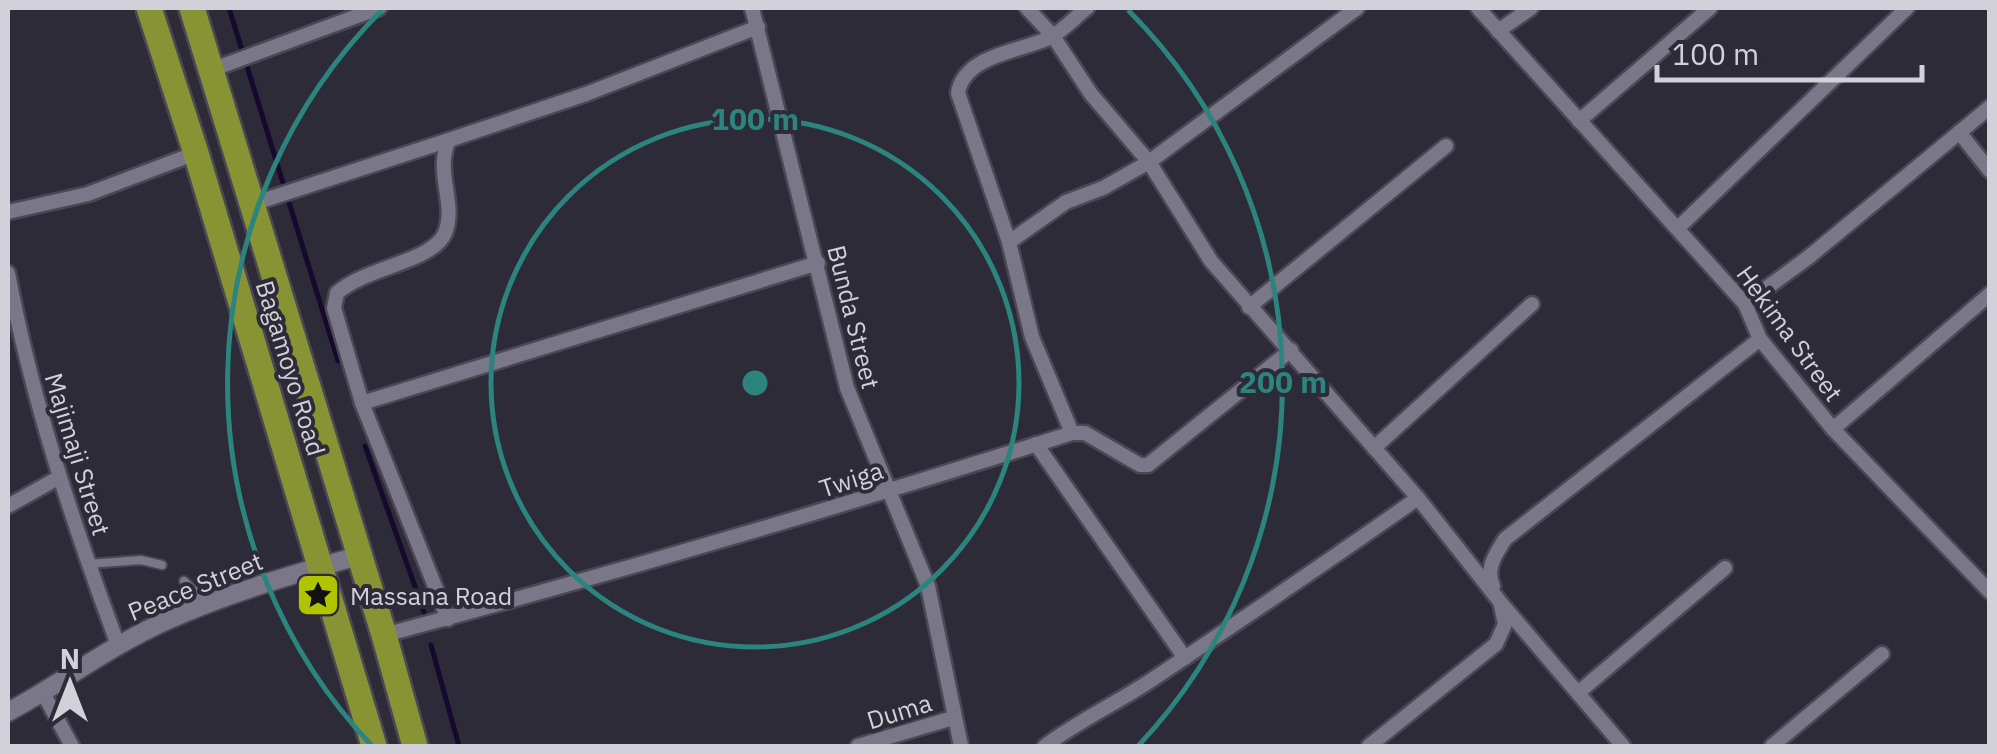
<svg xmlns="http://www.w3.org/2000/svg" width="1997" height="754" viewBox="0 0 1997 754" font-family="'IBM Plex Sans',sans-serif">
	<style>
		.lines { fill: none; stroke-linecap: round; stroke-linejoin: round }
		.stream { stroke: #16092e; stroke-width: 5 }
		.service-casing { stroke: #4b4854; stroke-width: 12 }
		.minor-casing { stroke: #4b4854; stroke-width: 19 }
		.tertiary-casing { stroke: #4b4854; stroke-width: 22 }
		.trunk-casing { stroke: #4b4854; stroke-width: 30 }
		.service { stroke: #7a7788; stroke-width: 8 }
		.minor { stroke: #7a7788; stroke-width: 14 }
		.tertiary { stroke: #7a7788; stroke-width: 18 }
		.trunk { stroke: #889433; stroke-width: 25 }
		.ring { fill: none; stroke: #2c847e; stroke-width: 5 }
		.labels { text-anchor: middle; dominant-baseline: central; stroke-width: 8; stroke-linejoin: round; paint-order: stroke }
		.street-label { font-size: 25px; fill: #d2d0d9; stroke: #2e2b39 }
		.poi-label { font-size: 25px; fill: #d2d0d9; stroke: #2e2b39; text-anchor: start }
		.centre { fill: #2c847e; stroke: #2e2b39; stroke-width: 5 }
		.ring-label { font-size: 30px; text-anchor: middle; font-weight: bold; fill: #2c847e; stroke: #2e2b39; stroke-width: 8; stroke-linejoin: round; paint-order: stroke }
	</style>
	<rect width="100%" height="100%" fill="#2e2b39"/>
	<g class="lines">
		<g class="stream">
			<path d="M229 8 338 361"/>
			<path d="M365 446 424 612"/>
			<path d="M431 645 459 746"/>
		</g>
		<g class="service-casing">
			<g id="service">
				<path d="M88 564 141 560 162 565"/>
				<path d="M184 581 205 601"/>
			</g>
		</g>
		<g class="minor-casing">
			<g id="minor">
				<path d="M752 8 847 388 928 586 961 746"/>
				<path d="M1027 8 1053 36 1091 94 1149 162 1211 261 1418 498 1501 603 1623 746"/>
				<path d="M1478 8 1745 304 1760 339 1833 429 1990 592"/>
				<path d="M1498 31 1531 8"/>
				<path d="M211 70 379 8"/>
				<path d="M1579 121 1710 8"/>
				<path d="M1959 132 1990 171"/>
				<path d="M252 204 449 140"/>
				<path d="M8 212 88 194 196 153"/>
				<path d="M1678 228 1907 8"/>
				<path d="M1009 242 1066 202 1103 188 1149 162 1357 8"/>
				<path d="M8 273C32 401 73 523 118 645"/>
				<path d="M1745 304 1810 256 1990 107"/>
				<path d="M1249 307 1446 146"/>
				<path d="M362 403 818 263"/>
				<path d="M1833 429 1990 294"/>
				<path d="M1072 433 1032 337 1009 242 958 93C964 55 1019 52 1049 38 1063 31 1075 17 1087 8"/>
				<path d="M1036 444 1185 658"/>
				<path d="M1374 448 1532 304"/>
				<path d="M8 506 58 478"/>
				<path d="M1493 586C1485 568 1496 554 1505 539L1760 339"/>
				<path d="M448 619 362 403 334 308 337 293C365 267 433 262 445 233 457 203 434 172 449 140L586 94 758 27"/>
				<path d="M384 635C615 573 844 506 1072 433H1085L1140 465H1148L1291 350"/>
				<path d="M1579 692 1725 568"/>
				<path d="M43 693 72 746"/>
				<path d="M858 746 953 718"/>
				<path d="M1045 746C1078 721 1115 704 1150 681 1240 621 1330 560 1418 498"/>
				<path d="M1369 746 1496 644 1505 624 1501 606"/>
				<path d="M1772 746 1882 654"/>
			</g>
		</g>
		<g class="tertiary-casing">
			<path id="tertiary" d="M8 712C62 683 111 645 168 620 228 593 294 574 358 556"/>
		</g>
		<g class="trunk-casing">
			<g id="trunk">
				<path d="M149 8 196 153 374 746"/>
				<path d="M192 8 384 635 415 746"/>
			</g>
		</g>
		<use href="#service" class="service"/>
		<use href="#minor" class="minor"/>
		<use href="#tertiary" class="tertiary"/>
		<use href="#trunk" class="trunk"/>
	</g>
	<g class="ring">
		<circle cx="755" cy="383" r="264"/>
		<path d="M372 746A528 528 0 0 1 382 10M1128 10A528 528 0 0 1 1138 746"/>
	</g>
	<defs>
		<g id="sight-square" transform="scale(2.25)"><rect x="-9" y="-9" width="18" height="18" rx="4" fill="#b0c500" stroke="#2e2b39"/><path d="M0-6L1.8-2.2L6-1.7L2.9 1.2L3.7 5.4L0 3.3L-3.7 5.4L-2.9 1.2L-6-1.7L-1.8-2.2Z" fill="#111"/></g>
	</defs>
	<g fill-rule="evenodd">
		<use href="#sight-square" x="318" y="595"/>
	</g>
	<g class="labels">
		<g class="street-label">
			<text transform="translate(854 317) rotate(76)">Bunda Street</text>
			<text transform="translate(1790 333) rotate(54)">Hekima Street</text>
			<text transform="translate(291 368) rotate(73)">Bagamoyo Road</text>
			<text transform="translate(78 454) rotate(73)">Majimaji Street</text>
			<text transform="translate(851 479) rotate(-18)">Twiga</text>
			<text transform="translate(195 586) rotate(-22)">Peace Street</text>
			<text transform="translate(899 711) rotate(-17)">Duma</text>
		</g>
		<g class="poi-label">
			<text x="350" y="595">Massana Road</text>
		</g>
	</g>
	<circle cx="755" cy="383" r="15" class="centre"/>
	<g class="ring-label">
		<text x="755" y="130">100 m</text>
		<text x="1283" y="393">200 m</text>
	</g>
	<rect width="1997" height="754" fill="none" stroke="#d2d0d9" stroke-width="20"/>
	<g transform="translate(70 684)" stroke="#2e2b39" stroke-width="8" paint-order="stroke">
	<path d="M0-8L18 38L0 25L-18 38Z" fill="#d2d0d9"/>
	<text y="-15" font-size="28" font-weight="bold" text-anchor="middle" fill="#d2d0d9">N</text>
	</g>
	<path d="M1657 65v15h265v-15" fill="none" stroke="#d2d0d9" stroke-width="5"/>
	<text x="1672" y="65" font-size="30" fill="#d2d0d9" stroke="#2e2b39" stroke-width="8" paint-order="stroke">100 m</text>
</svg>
